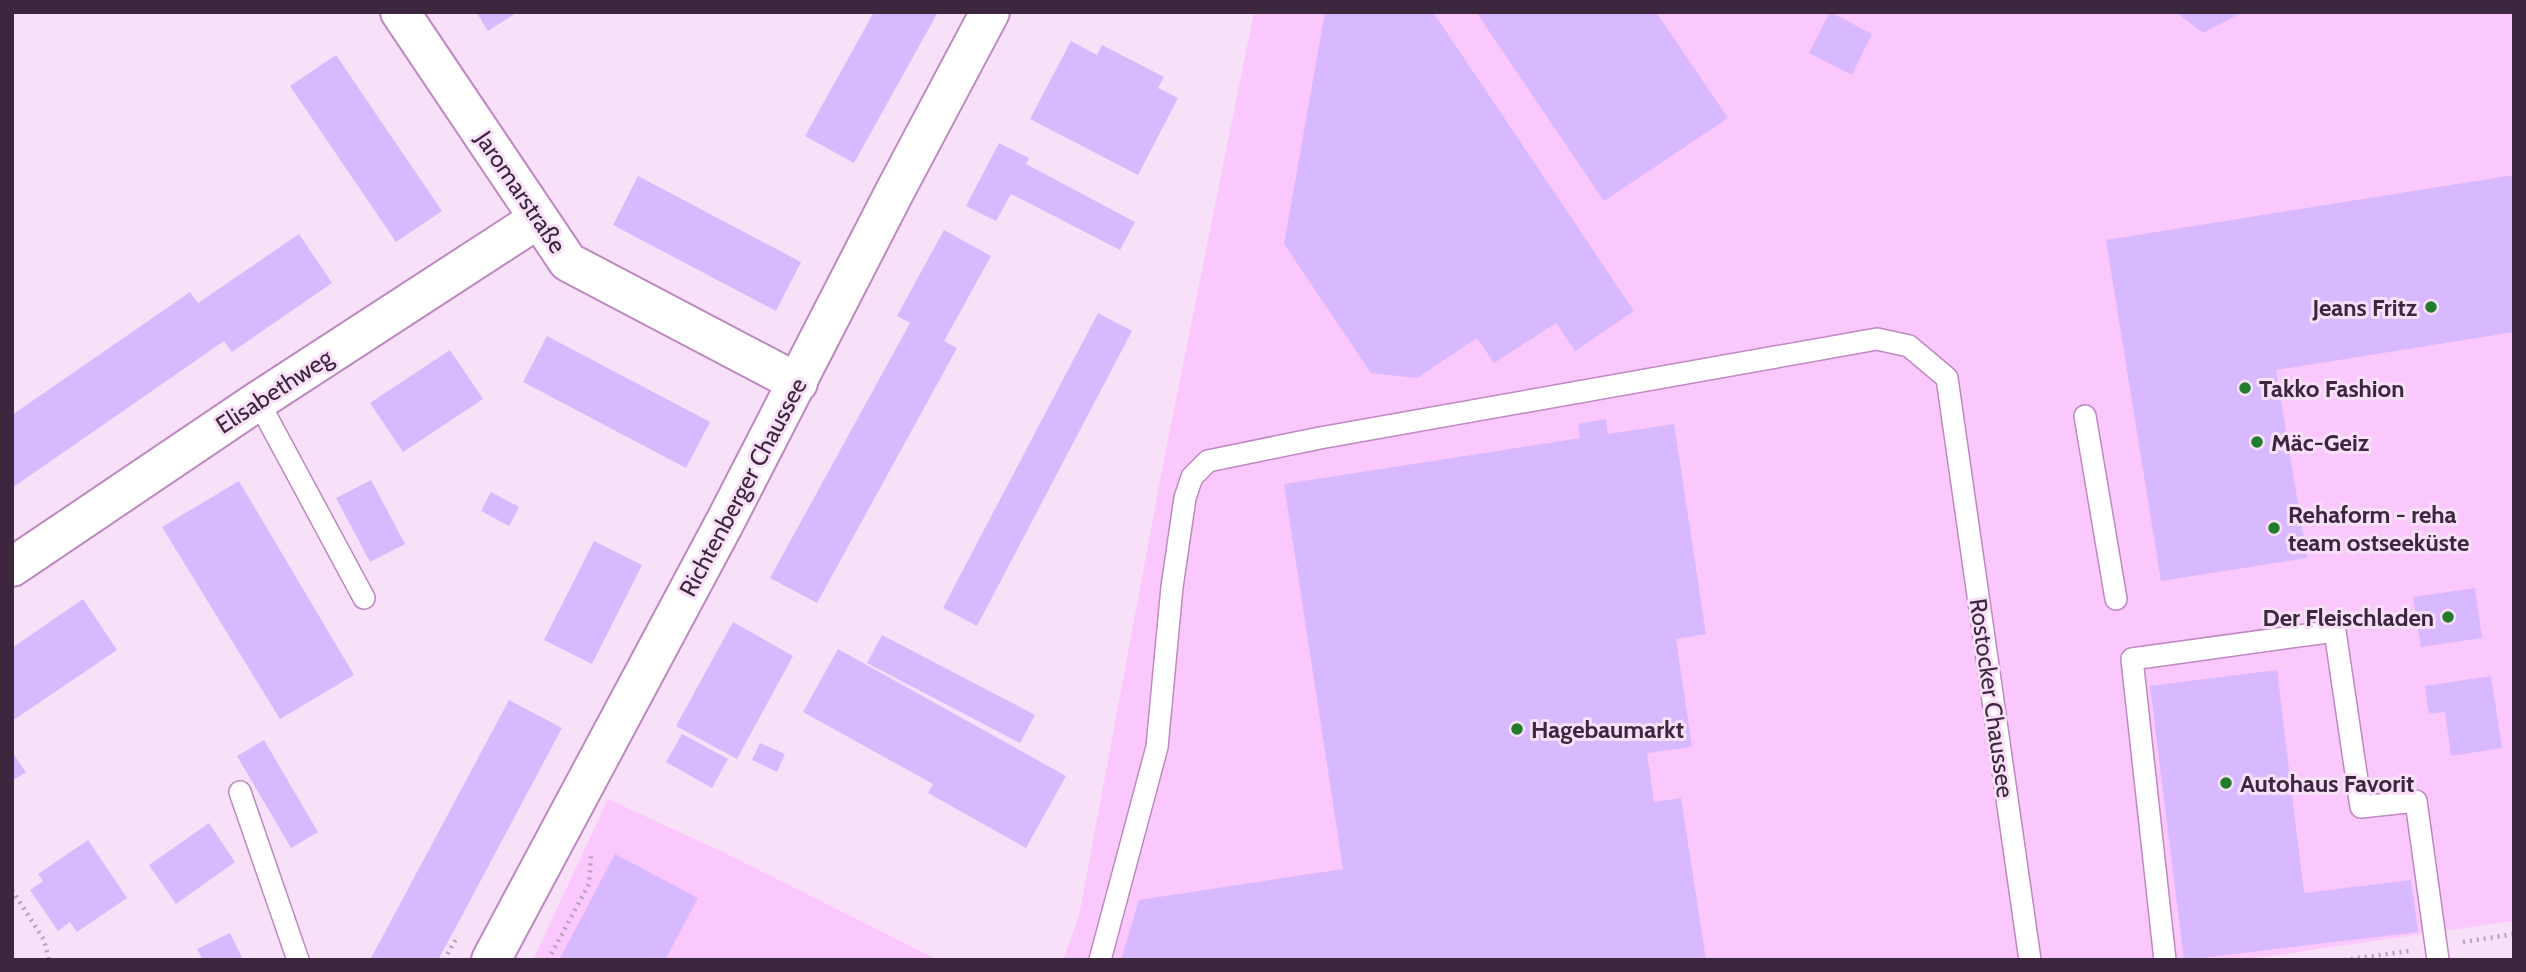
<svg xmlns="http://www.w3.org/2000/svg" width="2526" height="972" viewBox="0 0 2526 972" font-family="Cabin,sans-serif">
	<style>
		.built { fill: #fbc8fd }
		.building { fill: #d8b9ff }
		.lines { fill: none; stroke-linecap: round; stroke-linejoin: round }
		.service-casing { stroke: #bf88c2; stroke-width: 24 }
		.minor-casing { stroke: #bf88c2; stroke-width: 42 }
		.tertiary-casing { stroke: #bf88c2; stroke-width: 42 }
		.path { stroke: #b7a0b8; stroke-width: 4.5; stroke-dasharray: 2 5; stroke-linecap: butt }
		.service { stroke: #fff; stroke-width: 21 }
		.minor { stroke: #fff; stroke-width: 38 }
		.tertiary { stroke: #fff; stroke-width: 38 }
		.poi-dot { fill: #217d2c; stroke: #f8e0f8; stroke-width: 2.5 }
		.labels { text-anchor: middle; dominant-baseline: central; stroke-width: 6; stroke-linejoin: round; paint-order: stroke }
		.street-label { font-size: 24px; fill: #3d273e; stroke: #f8e0f8 }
		.poi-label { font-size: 24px; font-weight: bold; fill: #3d273e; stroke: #f8e0f8; text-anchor: start }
	</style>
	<rect width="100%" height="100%" fill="#f8e0f8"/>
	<g class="built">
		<path d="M1254 12H2514V921L2243 960H1063L1079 916 1165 454Z"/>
		<path d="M608 799 727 854 938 960H533Z"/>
	</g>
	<g class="building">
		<path d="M476 12H518L488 31Z"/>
		<path d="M874 12H938L854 163 805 136Z"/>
		<path d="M1325 12H1433L1634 311 1575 351 1556 323 1494 363 1477 338 1417 378 1371 373 1284 244Z"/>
		<path d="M1476 12H1656L1728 118 1604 201Z"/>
		<path d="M1830 12 1872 34 1852 75 1809 53Z"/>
		<path d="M2176 12H2243L2203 33Z"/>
		<path d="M1071 41 1097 55 1102 45 1164 77 1158 88 1178 98 1138 175 1030 119Z"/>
		<path d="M336 55 442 211 396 242 290 86Z"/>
		<path d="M999 143 1029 158 1026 164 1135 222 1120 250 1011 194 996 221 966 206Z"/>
		<path d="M2514 175V332L2276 370 2307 558 2161 581 2106 240Z"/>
		<path d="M638 176 801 262 776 311 613 225Z"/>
		<path d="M944 230 991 256 944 341 957 348 817 603 770 578 910 323 897 316Z"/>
		<path d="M299 234 332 283 232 352 224 341 12 488V415L190 292 198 303Z"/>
		<path d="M1098 313 1132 331 977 626 943 608Z"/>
		<path d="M547 336 710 422 686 468 523 382Z"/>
		<path d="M450 350 483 399 403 452 370 403Z"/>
		<path d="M1606 419 1608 434 1674 424 1706 634 1676 639 1692 747 1647 753 1654 802 1681 798 1706 960H1121L1139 900 1343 869 1284 484 1580 438 1578 424Z"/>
		<path d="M371 480 405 544 370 562 336 498Z"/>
		<path d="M239 481 354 675 280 719 162 527Z"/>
		<path d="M491 492 519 507 509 526 481 511Z"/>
		<path d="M594 541 642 565 592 664 544 640Z"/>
		<path d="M2475 588 2482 638 2421 647 2413 597Z"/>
		<path d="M83 599 117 650 12 721V648Z"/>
		<path d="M733 622 793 656 737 759 676 726Z"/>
		<path d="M882 635 1035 715 1020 743 867 663Z"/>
		<path d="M838 649 1066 776 1026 848 928 793 933 784 803 712Z"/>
		<path d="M2277 670 2304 893 2411 880 2418 932 2184 960 2150 686Z"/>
		<path d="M2491 676 2502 748 2451 756 2445 712 2429 714 2425 686Z"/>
		<path d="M509 700 562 728 457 925 438 960H370Z"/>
		<path d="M682 734 728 759 712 788 666 762Z"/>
		<path d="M264 740 318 832 291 848 237 756Z"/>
		<path d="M760 743 785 754 777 772 752 760Z"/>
		<path d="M12 752 26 772 12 781Z"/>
		<path d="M209 823 235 862 176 904 149 865Z"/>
		<path d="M88 840 127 898 77 932 70 922 58 931 30 890 43 881 38 874Z"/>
		<path d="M615 854 698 898 665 960H559Z"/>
		<path d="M230 933 243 960H203L197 949Z"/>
	</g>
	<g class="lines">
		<g class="service-casing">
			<g id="service">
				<path d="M258 401 364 598"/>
				<path d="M2085 416 2116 599"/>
				<path d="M240 792 298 960"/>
				<path d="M1100 960 1157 747 1172 587 1185 498 1192 477 1208 461 1320 438 1877 339 1909 346 1947 378 2030 960"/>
				<path d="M2165 960 2132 659 2335 631 2361 807 2416 801 2438 960"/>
			</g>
		</g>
		<g class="minor-casing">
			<g id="minor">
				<path d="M400 12 568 262 798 383"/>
				<path d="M12 567 258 401 538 219"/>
			</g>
		</g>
		<g class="tertiary-casing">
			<path id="tertiary" d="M491 960 725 522 895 191 990 12"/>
		</g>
		<g class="path">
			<path d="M12 890 44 940 49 960"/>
			<path d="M2463 942 2514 934"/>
			<path d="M444 960 456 939"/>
			<path d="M548 960 589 884 591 855"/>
			<path d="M2344 960 2409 951"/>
		</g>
		<use href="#service" class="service"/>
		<use href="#minor" class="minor"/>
		<use href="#tertiary" class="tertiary"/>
	</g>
	<g class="poi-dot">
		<circle cx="2431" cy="307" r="7"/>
		<circle cx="2245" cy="388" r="7"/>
		<circle cx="2257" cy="442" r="7"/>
		<circle cx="2274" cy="528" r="7"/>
		<circle cx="2448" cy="617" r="7"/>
		<circle cx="1517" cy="729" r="7"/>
		<circle cx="2226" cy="783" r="7"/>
	</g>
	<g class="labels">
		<g class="street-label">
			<text transform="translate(521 192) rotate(56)">Jaromarstraße</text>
			<text transform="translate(274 391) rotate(-33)">Elisabethweg</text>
			<text transform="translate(743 487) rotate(-62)">Richtenberger Chaussee</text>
			<text transform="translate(1992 698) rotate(82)">Rostocker Chaussee</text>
		</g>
		<g class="poi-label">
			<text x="2417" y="307" text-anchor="end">Jeans Fritz</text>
			<text x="2259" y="388">Takko Fashion</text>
			<text x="2271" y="442">Mäc-Geiz</text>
			<text x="2288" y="514">Rehaform - reha<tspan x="2288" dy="28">team ostseeküste</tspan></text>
			<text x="2434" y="617" text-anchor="end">Der Fleischladen</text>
			<text x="1531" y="729">Hagebaumarkt</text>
			<text x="2240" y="783">Autohaus Favorit</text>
		</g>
	</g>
	<rect width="2526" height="972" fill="none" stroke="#3d273e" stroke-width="28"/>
</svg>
